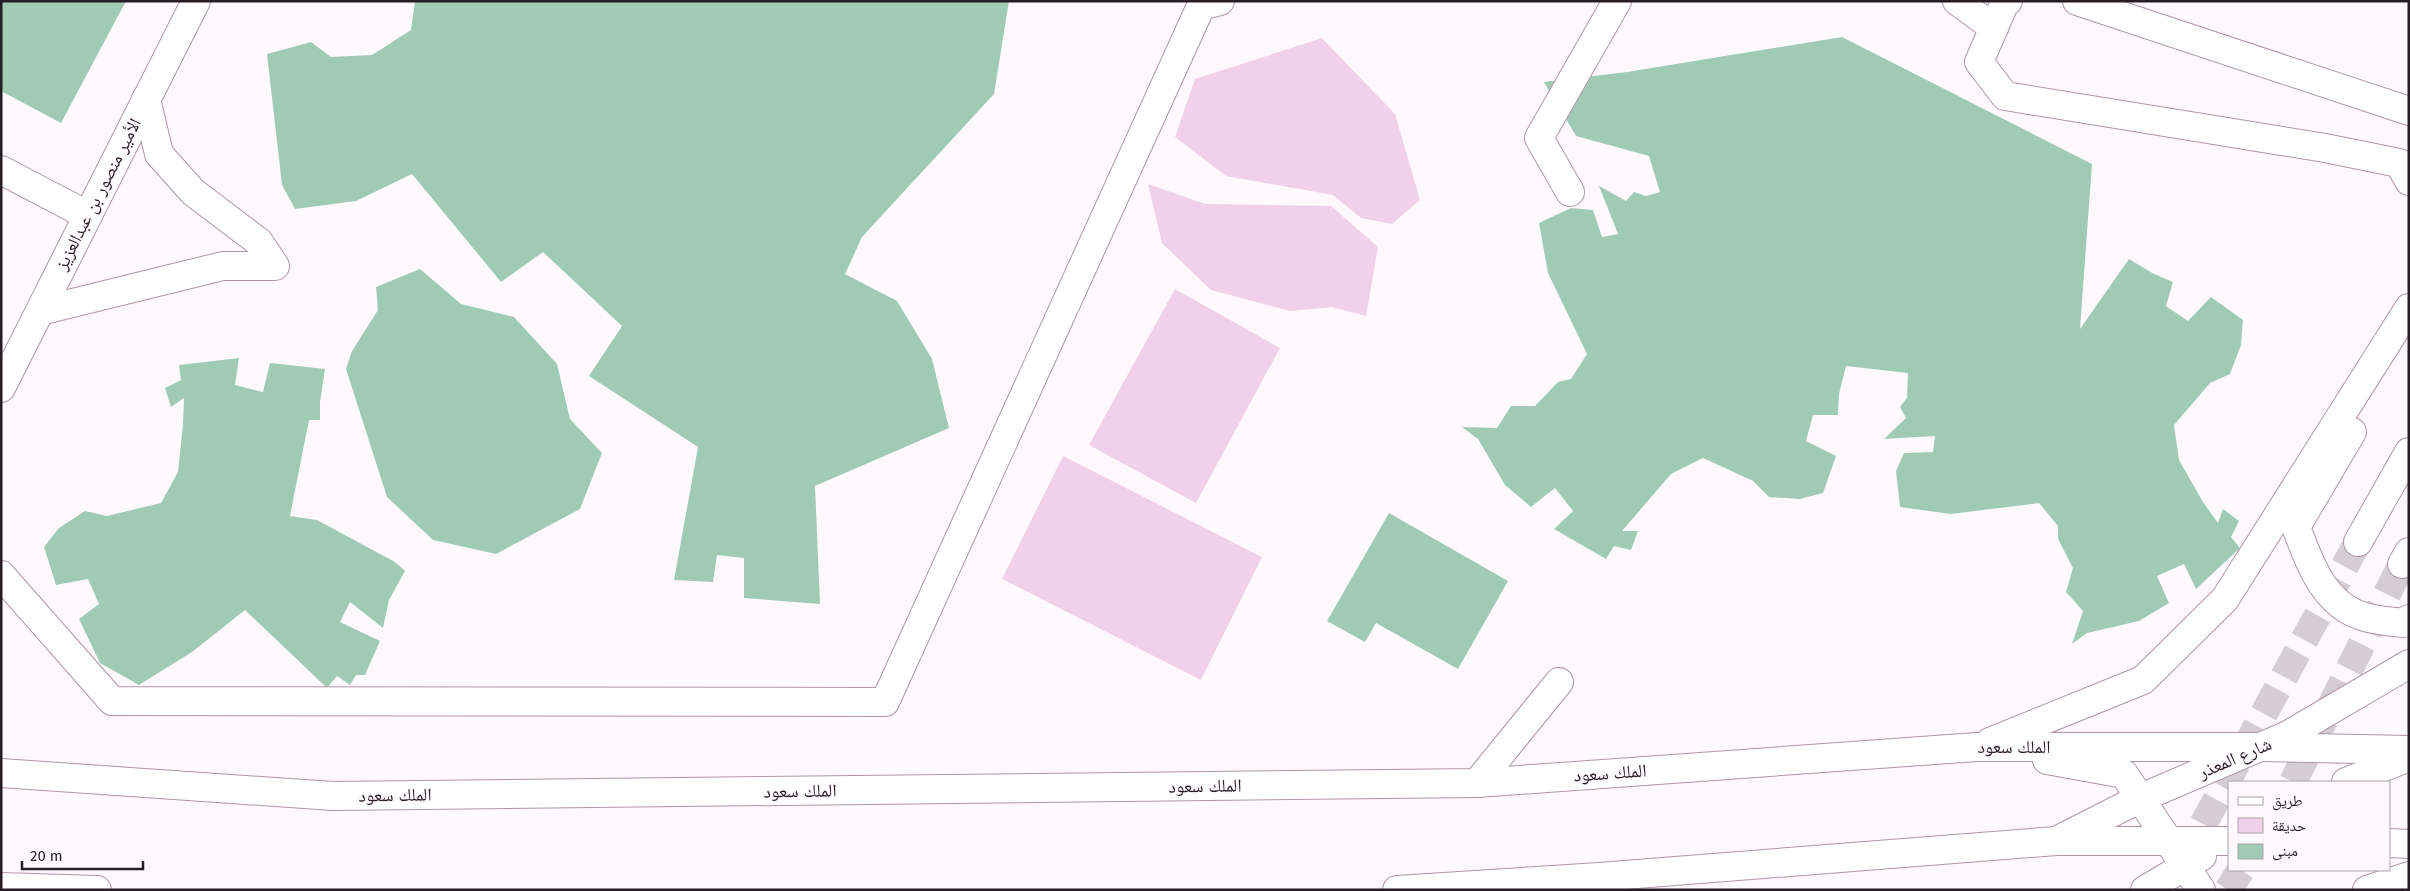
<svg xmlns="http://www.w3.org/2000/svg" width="2410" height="891" viewBox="0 0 2410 891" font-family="'Fira Sans','Noto Naskh Arabic',sans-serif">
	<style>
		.green { fill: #f1d0e9 }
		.building { fill: #9fcbb5 }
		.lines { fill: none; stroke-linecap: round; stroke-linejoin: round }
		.major-tunnel { stroke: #d4cdd2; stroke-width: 28; stroke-dasharray: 28 14; stroke-linecap: butt }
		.minor-casing { stroke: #af94a8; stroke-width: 30 }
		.major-casing { stroke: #af94a8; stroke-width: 30 }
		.minor { stroke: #fff; stroke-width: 28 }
		.major { stroke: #fff; stroke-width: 28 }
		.labels { text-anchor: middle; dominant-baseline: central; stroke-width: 4; stroke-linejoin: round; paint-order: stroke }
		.street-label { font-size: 18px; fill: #281d25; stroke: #fff9fd }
	</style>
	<rect width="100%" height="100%" fill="#fff9fd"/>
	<g class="green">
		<path d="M1322 38 1395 114 1420 200 1392 224 1361 218 1333 195 1226 176 1175 137 1195 79Z"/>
		<path d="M1148 184 1205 204 1331 206 1378 247 1366 316 1332 307 1290 311 1211 290 1162 243Z"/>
		<path d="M1175 289 1280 348 1196 503 1089 445Z"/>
		<path d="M1063 456 1262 557 1201 680 1002 579Z"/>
	</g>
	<g class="building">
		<path d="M1 1H126L61 123 1 91Z"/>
		<path d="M415 1H1009L994 94 862 237 845 274 897 301 932 359 949 428 815 486 820 604 744 598V558L717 555 713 582 674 580 698 447 589 376 622 326 543 252 501 282 412 174 356 201 295 209 282 185 267 54 311 42 331 57 372 55 411 30Z"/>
		<path d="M1842 37 2092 164 2080 329 2129 259 2154 274 2173 282 2166 306 2188 321 2211 297 2243 320 2241 345 2230 374 2210 383 2174 425 2179 460 2203 502 2218 523 2223 509 2239 521 2231 537 2240 548 2196 589 2184 564 2157 576 2169 603 2139 621 2087 633 2072 644 2083 611 2066 592 2073 568 2058 539V526L2039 503 1951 514 1900 507 1896 471 1904 453 1933 452 1935 436 1884 439 1906 418 1900 407 1907 398 1908 373 1846 366 1839 394 1838 415H1813L1806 441 1836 456 1823 493 1800 499 1769 497 1753 481 1703 458 1671 474 1622 531H1638L1631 550 1614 546 1606 559 1554 529 1573 511 1555 488 1531 507 1505 485 1478 439 1462 427 1497 428 1511 406H1535L1558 382 1571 379 1587 354 1548 273 1539 223 1571 208 1593 210 1602 237 1618 234 1599 186 1626 201 1634 192 1646 196 1660 192 1649 156 1576 136 1544 82 1627 72Z"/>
		<path d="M420 269 461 304 514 317 557 364 570 419 602 453 580 509 496 554 433 540 387 497 346 369 352 351 378 310 376 287Z"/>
		<path d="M239 358 235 385 263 392 270 363 325 369 320 402V420H309L290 516 317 520 395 562 405 571 389 600 383 628 350 602 340 622 380 641 365 675H356L350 685 337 676 327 688 245 610 192 652 139 685 100 663 79 619 99 604 88 579 56 585 44 547 59 528 85 511 107 516 161 503 178 472 183 424 184 398 171 407 165 388 181 380 179 365Z"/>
		<path d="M1389 513 1508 581 1458 669 1376 623 1365 642 1327 621Z"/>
	</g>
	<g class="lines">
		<g class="major-tunnel">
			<path d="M2293 782 2402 564"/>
			<path d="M2183 861 2358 542"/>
			<path d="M2228 890 2241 870"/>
		</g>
		<g class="minor-casing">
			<g id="minor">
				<path d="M1957 1 1994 28"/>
				<path d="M2008 1 2005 2 1979 62 2005 96 2325 148 2399 163 2409 181"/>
				<path d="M2077 1 2409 111"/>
				<path d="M1 170 87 215"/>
				<path d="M1570 192 1539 138 1617 1"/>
				<path d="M40 311 223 266H275L259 242 193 192 159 154 146 99"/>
				<path d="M1 388 196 1"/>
				<path d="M1 575 112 701 885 702 1201 6 1220 1"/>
				<path d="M1477 783 1559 682"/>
			</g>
		</g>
		<g class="major-casing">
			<g id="major">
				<path d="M2352 432 2296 527C2309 562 2324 606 2365 617 2377 621 2390 621 2403 623L2409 619"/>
				<path d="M2358 542 2409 452"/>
				<path d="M2402 564 2409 552"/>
				<path d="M1990 742 2143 680 2225 599 2409 308"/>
				<path d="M2047 760 2124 774 2201 890"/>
				<path d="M1 773 333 796 1477 783 1977 747H2259L2409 750"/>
				<path d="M2346 782 2409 757"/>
				<path d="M2060 839 2141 798 2288 735 2409 664"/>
				<path d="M2389 843 2409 844"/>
				<path d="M1 887 97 890"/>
				<path d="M1397 890 1599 877 2056 841H2229"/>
				<path d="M2145 890 2202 856"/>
				<path d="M2367 890 2409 876"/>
			</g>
		</g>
		<use href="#minor" class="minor"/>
		<use href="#major" class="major"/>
	</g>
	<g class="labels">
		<g class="street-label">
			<text transform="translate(98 194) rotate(-63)">الأمير منصور بن عبدالعزيز</text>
			<text x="2014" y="747">الملك سعود</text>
			<text transform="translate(2235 758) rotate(-23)">شارع المعذر</text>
			<text transform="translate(1610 773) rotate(-4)">الملك سعود</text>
			<text transform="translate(1205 786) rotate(-1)">الملك سعود</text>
			<text transform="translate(800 791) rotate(-1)">الملك سعود</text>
			<text transform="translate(395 795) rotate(-1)">الملك سعود</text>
		</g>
	</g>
	<rect width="2410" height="891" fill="none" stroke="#281d25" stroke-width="5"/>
	<rect x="2228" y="781" width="162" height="90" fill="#fff9fd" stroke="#a9a1a7"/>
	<rect x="2238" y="797" width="25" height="8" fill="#ffffff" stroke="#a9a1a7"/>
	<text x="2272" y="806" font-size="15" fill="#281d25">طريق</text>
	<rect x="2238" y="818" width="25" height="15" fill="#f1d0e9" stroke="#a9a1a7"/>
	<text x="2272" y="831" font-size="15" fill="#281d25">حديقة</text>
	<rect x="2238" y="844" width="25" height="15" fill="#9fcbb5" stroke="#a9a1a7"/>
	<text x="2272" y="856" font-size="15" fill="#281d25">مبنى</text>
	<path d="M22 861v8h121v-8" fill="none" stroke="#281d25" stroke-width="2.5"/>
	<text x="30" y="861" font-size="15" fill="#281d25" stroke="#fff9fd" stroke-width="4" paint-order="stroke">20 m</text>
</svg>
